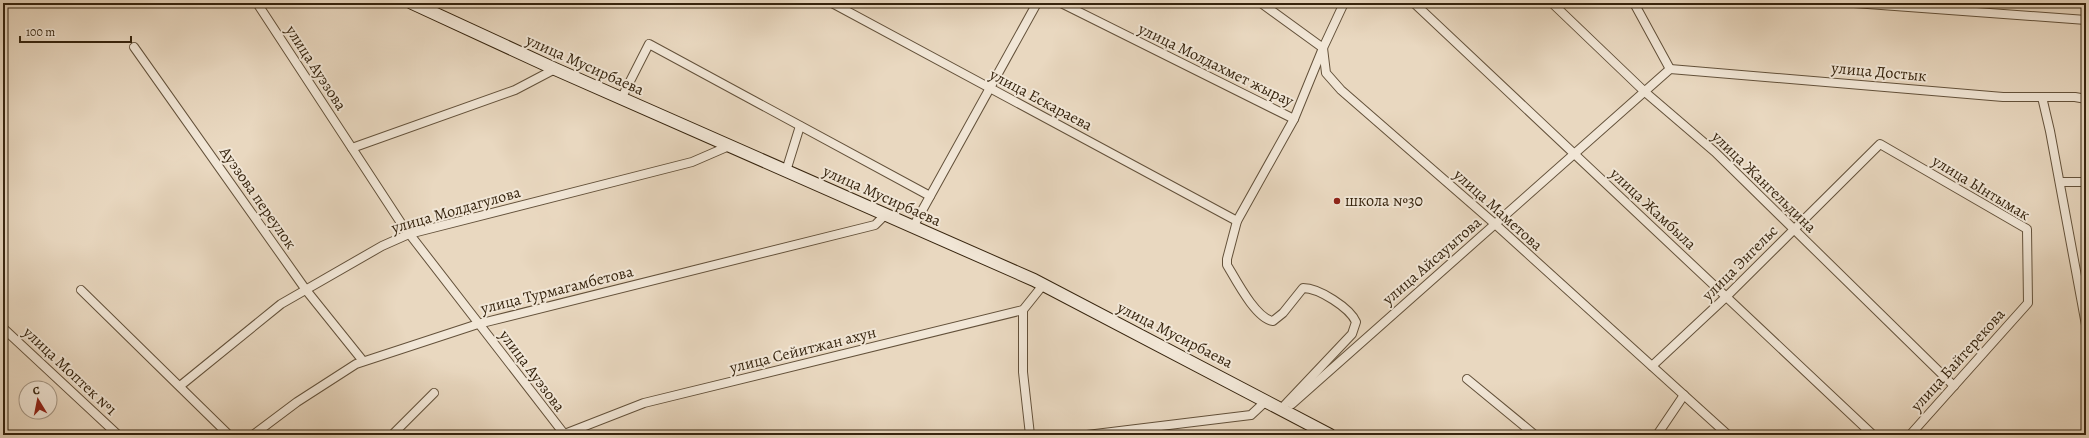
<svg xmlns="http://www.w3.org/2000/svg" width="2089" height="438" viewBox="0 0 2089 438" font-family="Alegreya,serif">
	<style>
		.lines { fill: none; stroke-linecap: round; stroke-linejoin: round }
		.street-casing { stroke: #63513a; stroke-width: 10 }
		.secondary-casing { stroke: #36240e; stroke-width: 14 }
		.street { stroke: #f1e6d6; stroke-width: 8 }
		.secondary { stroke: #f1e6d6; stroke-width: 12 }
		.poi-dot { fill: #8f2418; stroke: #f1e6d6; stroke-width: 1.5 }
		.labels { text-anchor: middle; dominant-baseline: central; stroke-width: 4; stroke-linejoin: round; paint-order: stroke }
		.street-label { font-size: 16px; fill: #36240e; stroke: #f1e6d6 }
		.poi-label { font-size: 16px; fill: #36240e; stroke: #f1e6d6; text-anchor: start }
	</style>
	<rect width="100%" height="100%" fill="#e9d8c0"/>
	<filter id="stains"><feTurbulence type="fractalNoise" baseFrequency=".005" numOctaves="4"/><feColorMatrix values="0 0 0 0 .2 0 0 0 0 .09 0 0 0 0 .02 0 0 0 .5 -.17"/></filter>
	<radialGradient id="worn" r=".72"><stop offset=".6" stop-color="#630" stop-opacity="0"/><stop offset="1" stop-color="#630" stop-opacity=".3"/></radialGradient>
	<g class="lines">
		<g class="street-casing">
			<g id="street">
				<path d="M257 3 401 223 565 435"/>
				<path d="M832 3 1237 221"/>
				<path d="M1061 3 1294 119"/>
				<path d="M1261 3 1323 48 1326 73 1341 90 1495 224 1728 435"/>
				<path d="M1414 3 1873 435"/>
				<path d="M1552 3 1645 92 1715 152 1954 386"/>
				<path d="M1634 3 1670 69"/>
				<path d="M1854 3 2086 20"/>
				<path d="M134 47 306 290 363 361"/>
				<path d="M1670 69 2003 97H2075L2086 99"/>
				<path d="M2042 97 2050 131 2086 325"/>
				<path d="M621 99 649 44 930 196"/>
				<path d="M352 148 515 90 555 69"/>
				<path d="M786 171 800 126"/>
				<path d="M2060 182H2086"/>
				<path d="M913 227 1037 3"/>
				<path d="M81 290 229 435"/>
				<path d="M1023 310V372L1030 435"/>
				<path d="M3 328 118 435"/>
				<path d="M1652 366 1726 297 1880 144 2027 229 2028 303 1910 435"/>
				<path d="M1467 379 1535 435"/>
				<path d="M180 386 281 304 382 246 409 234 692 162 729 146"/>
				<path d="M1292 404 1670 69"/>
				<path d="M1281 409 1352 334 1356 322C1350 308 1319 288 1303 288L1283 313 1273 321C1256 319 1236 280 1227 265V259L1237 221 1294 119 1323 48 1344 3"/>
				<path d="M253 435 297 402 356 364 478 324 875 225 885 215"/>
				<path d="M392 435 434 393"/>
				<path d="M562 435 644 403 1023 310 1043 285"/>
				<path d="M1087 435 1251 415 1266 401"/>
				<path d="M1657 435 1684 395"/>
			</g>
		</g>
		<g class="secondary-casing">
			<path id="secondary" d="M412 3 555 69 1034 280 1330 435"/>
		</g>
		<use href="#street" class="street"/>
		<use href="#secondary" class="secondary"/>
	</g>
	<circle class="poi-dot" cx="1337" cy="201" r="4"/>
	<g class="labels">
		<g class="street-label">
			<text transform="translate(585 65) rotate(24)">улица Мусирбаева</text>
			<text transform="translate(1216 65) rotate(26)">улица Молдахмет жырау</text>
			<text transform="translate(316 68) rotate(57)">улица Ауэзова</text>
			<text transform="translate(1879 72) rotate(5)">улица Достык</text>
			<text transform="translate(1041 100) rotate(28)">улица Ескараева</text>
			<text transform="translate(1764 182) rotate(44)">улица Жангельдина</text>
			<text transform="translate(1981 188) rotate(31)">улица Ынтымак</text>
			<text transform="translate(882 196) rotate(24)">улица Мусирбаева</text>
			<text transform="translate(258 198) rotate(55)">Ауэзова переулок</text>
			<text transform="translate(1653 209) rotate(43)">улица Жамбыла</text>
			<text transform="translate(456 210) rotate(-16)">улица Молдагулова</text>
			<text transform="translate(1498 210) rotate(42)">улица Маметова</text>
			<text transform="translate(1432 261) rotate(-41)">улица Айсауытова</text>
			<text transform="translate(1740 263) rotate(-45)">улица Энгельс</text>
			<text transform="translate(557 290) rotate(-14)">улица Турмагамбетова</text>
			<text transform="translate(1175 335) rotate(27)">улица Мусирбаева</text>
			<text transform="translate(803 350) rotate(-14)">улица Сейитжан ахун</text>
			<text transform="translate(1958 360) rotate(-48)">улица Байтерекова</text>
			<text transform="translate(70 371) rotate(43)">улица Моптек №1</text>
			<text transform="translate(532 371) rotate(53)">улица Ауэзова</text>
		</g>
		<g class="poi-label">
			<text x="1345" y="201">школа №30</text>
		</g>
	</g>
	<rect width="2089" height="438" fill="none" stroke="#e9d8c0" stroke-width="16"/>
	<rect x="4" y="4" width="2081" height="430" fill="none" stroke="#36240e" stroke-width="2"/>
	<rect x="8" y="8" width="2073" height="422" fill="none" stroke="#36240e"/>
	<g transform="translate(38 400) rotate(350)"><circle r="19" fill="#f1e6d6" stroke="#a69886"/>
	<path d="M0-3L7 15L0 10L-7 15Z" fill="#8f2418"/>
	<text y="-6" font-size="11" font-weight="bold" text-anchor="middle" fill="#36240e">С</text>
	</g>
	<path d="M20 36v6h111v-6" fill="none" stroke="#36240e" stroke-width="2"/>
	<text x="26" y="36" font-size="12" fill="#36240e" stroke="#f1e6d6" stroke-width="3" paint-order="stroke">100 m</text>
	<rect width="100%" height="100%" filter="url(#stains)"/>
	<rect width="100%" height="100%" fill="url(#worn)"/>
</svg>
